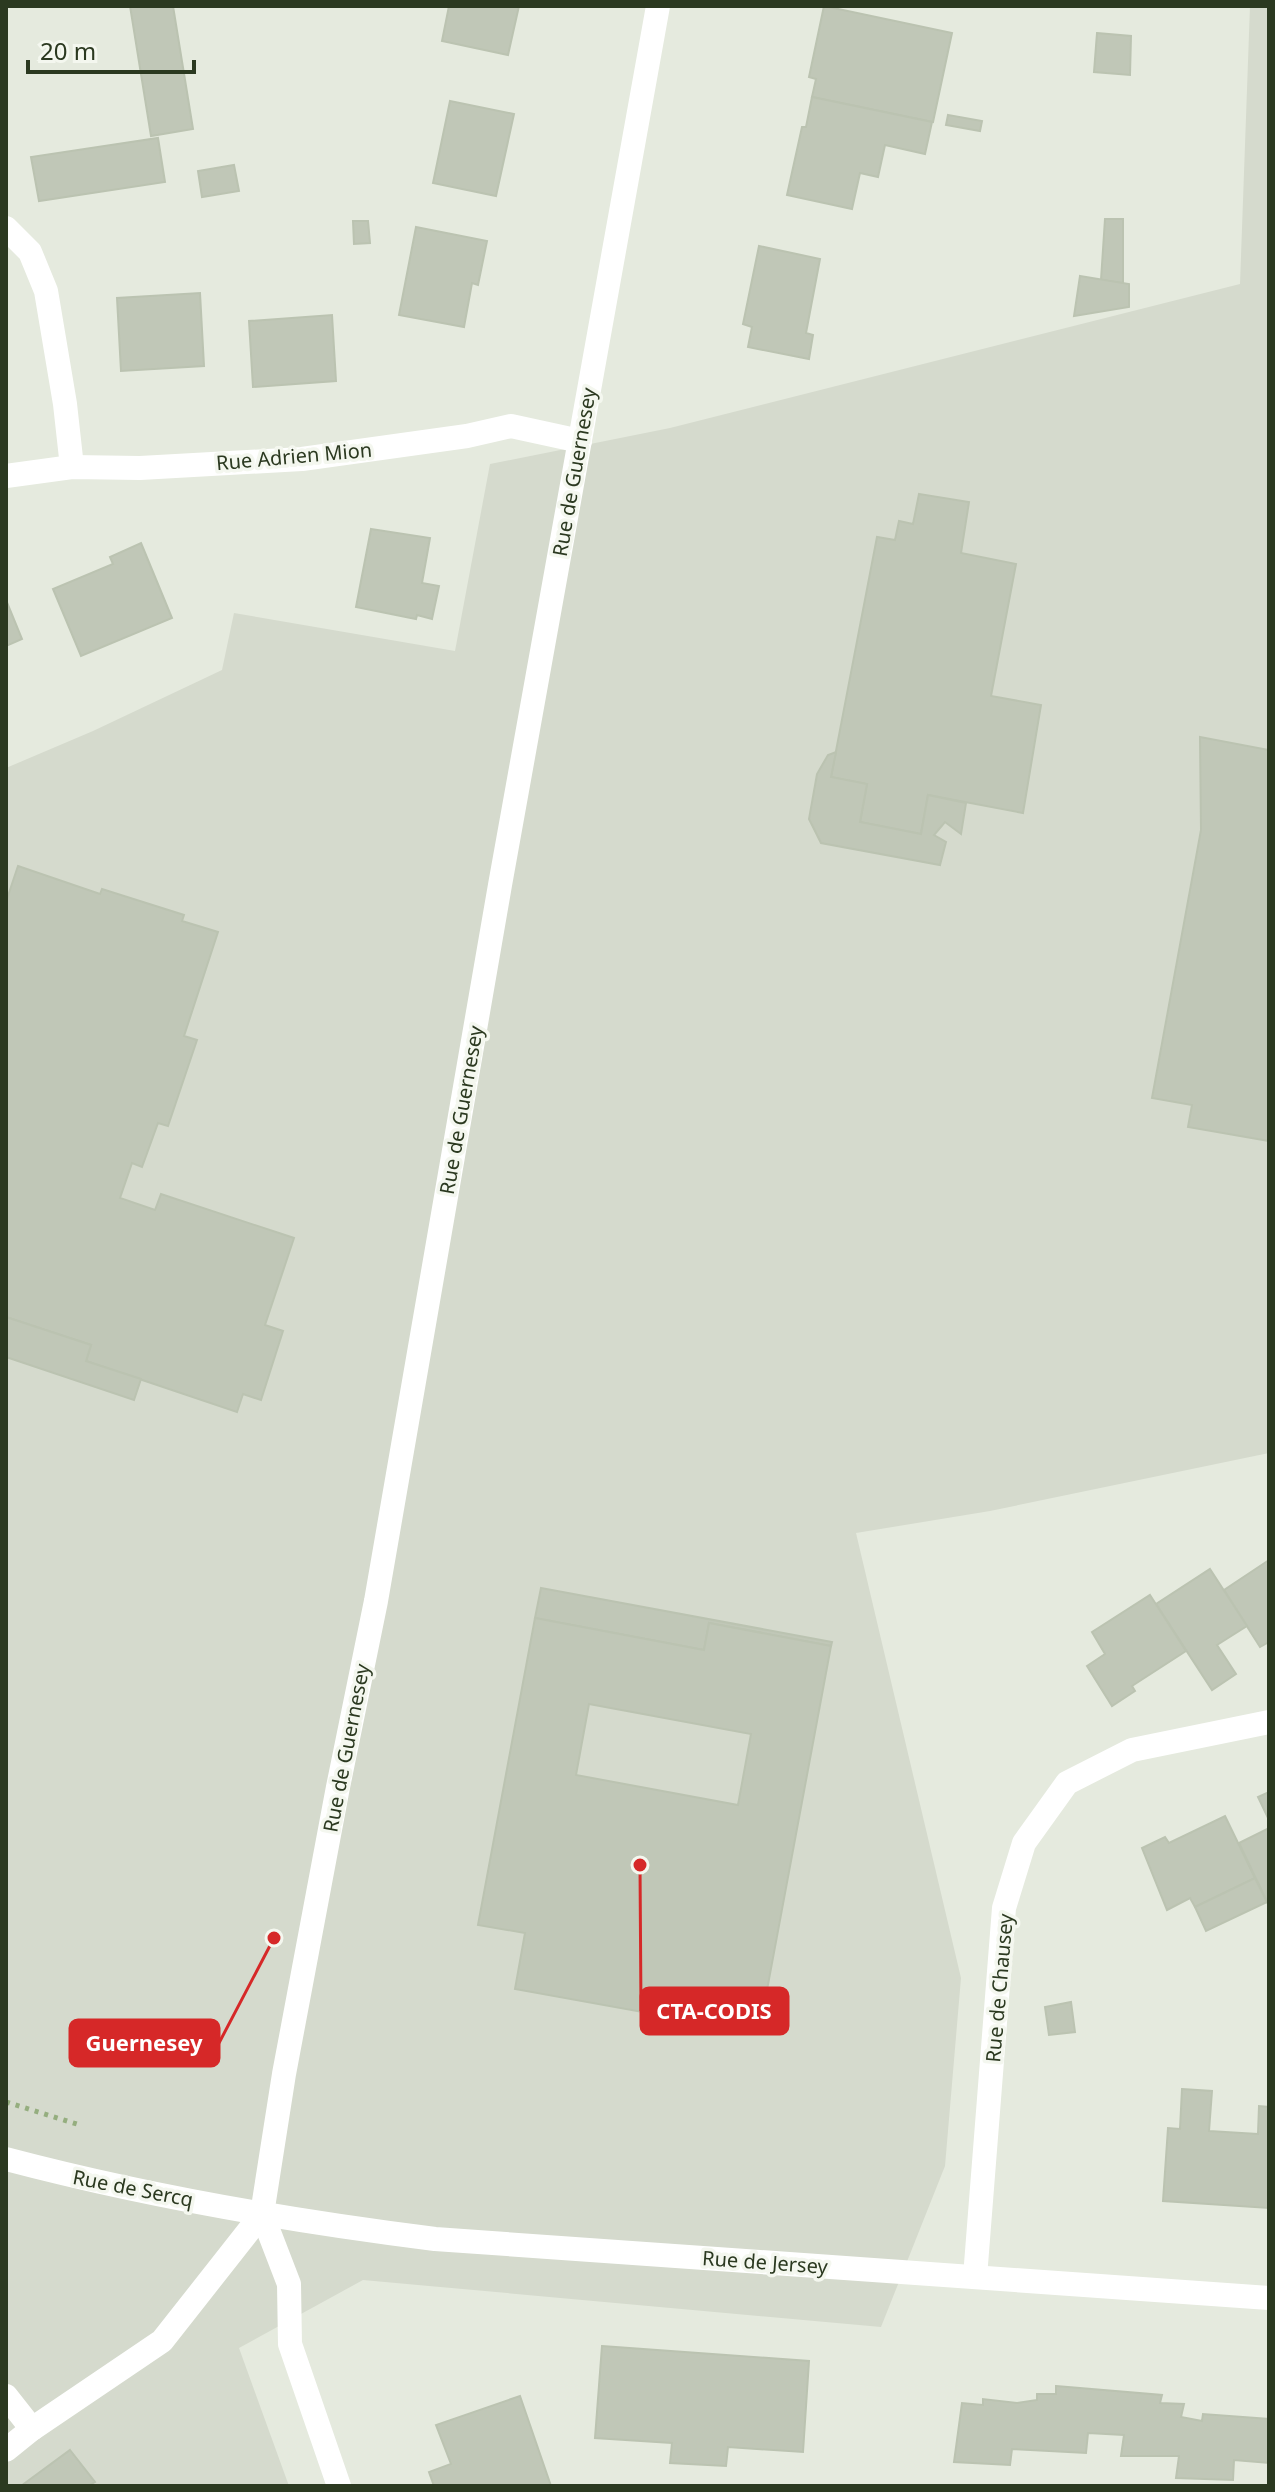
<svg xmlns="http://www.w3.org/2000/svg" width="1275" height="2492" viewBox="0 0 1275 2492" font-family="'Noto Sans',sans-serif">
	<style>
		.built { fill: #d5dacd }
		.building { fill: #c0c7b7; stroke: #bbc3b1; stroke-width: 2; fill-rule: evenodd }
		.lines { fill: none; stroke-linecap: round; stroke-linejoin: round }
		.path { stroke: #95ae7f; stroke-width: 5; stroke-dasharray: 4 6; stroke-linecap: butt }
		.service { stroke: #fff; stroke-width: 24 }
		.minor { stroke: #fff; stroke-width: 24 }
		.labels { text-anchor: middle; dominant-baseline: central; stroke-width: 7; stroke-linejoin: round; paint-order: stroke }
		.street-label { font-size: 20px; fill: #2b3920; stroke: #f4f7ef }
		.leader { fill: none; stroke: #d62828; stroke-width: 3 }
		.callout-dot { fill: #d62828; stroke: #f4f7ef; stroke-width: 3 }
		.callout { fill: #d62828; stroke: #d62828; stroke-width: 3 }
		.callout-label { font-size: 22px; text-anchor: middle; font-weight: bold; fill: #fff }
	</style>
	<rect width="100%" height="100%" fill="#e5eade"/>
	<path class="built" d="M1250 6H1269V1453L990 1511 856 1533 961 1978 945 2166 881 2327 363 2280 239 2348 289 2486H6V768L93 731 222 670 234 613 455 651 490 464 670 428 1240 284Z"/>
	<g class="building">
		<path d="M130 6H173L193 129 151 136Z"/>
		<path d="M449 6H519L508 55 442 41Z"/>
		<path d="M824 6 952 33 933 122 812 97 816 79 809 77Z"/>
		<path d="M1097 33 1131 36 1130 75 1094 72Z"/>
		<path d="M812 97 932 122 925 154 885 145 878 177 860 173 852 209 787 195 802 127H806Z"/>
		<path d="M450 101 514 114 496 196 433 183Z"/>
		<path d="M948 115 982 121 980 131 946 125Z"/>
		<path d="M158 138 165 182 39 201 31 157Z"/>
		<path d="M234 165 239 191 202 197 198 171Z"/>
		<path d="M1105 219H1123V283L1101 280Z"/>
		<path d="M353 221H368L370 243 354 244Z"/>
		<path d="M416 227 487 241 478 285 472 283 464 327 399 315Z"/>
		<path d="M759 246 820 259 806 333 813 335 809 359 748 347 752 327 743 324Z"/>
		<path d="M1080 276 1129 284V307L1074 316Z"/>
		<path d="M200 293 204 366 121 371 117 298Z"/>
		<path d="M332 315 336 381 253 387 249 321Z"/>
		<path d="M919 494 969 502 961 553 1016 564 991 696 1041 705 1023 813 928 795 921 834 860 822 867 784 831 777 877 537 895 540 899 521 913 524Z"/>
		<path d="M371 529 430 538 422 583 439 586 432 619 417 615 416 619 356 607Z"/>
		<path d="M141 543 172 618 81 656 53 589 113 564 110 557Z"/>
		<path d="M6 600 22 639 6 646Z"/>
		<path d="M1200 737 1269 750V1141L1188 1127 1192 1105 1152 1098 1201 830Z"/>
		<path d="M836 752 831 777 867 784 860 822 921 834 928 795 966 803 961 834 945 822 934 835 946 842 940 865 821 843 809 819 817 774 828 755Z"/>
		<path d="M18 866 100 894 102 889 184 915 182 921 218 932 184 1036 197 1040 168 1126 158 1123 142 1167 132 1163 120 1198 155 1210 161 1194 294 1238 265 1325 283 1331 261 1400 243 1394 237 1412 86 1361 91 1345 6 1317V902Z"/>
		<path d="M6 1317 91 1345 86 1361 141 1379 134 1400 6 1357Z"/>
		<path d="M1269 1560V1642L1260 1647 1224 1590Z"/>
		<path d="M1210 1569 1247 1626 1217 1645 1236 1674 1212 1690 1156 1604Z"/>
		<path d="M541 1588 832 1642 831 1646 709 1623 704 1650 535 1618Z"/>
		<path d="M1150 1595 1186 1651 1132 1686 1135 1691 1112 1706 1087 1666 1105 1654 1092 1632Z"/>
		<path d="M535 1618 704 1650 709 1623 831 1646 759 2033 515 1989 525 1933 478 1925ZM589 1704 751 1734 738 1805 576 1775Z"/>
		<path d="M1269 1792V1820L1258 1797Z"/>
		<path d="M1225 1816 1255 1878 1195 1907 1190 1898 1167 1910 1142 1848 1165 1837 1169 1843Z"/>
		<path d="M1269 1828V1903L1268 1904 1239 1843Z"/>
		<path d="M1255 1878 1267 1902 1206 1931 1195 1907Z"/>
		<path d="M1071 2002 1075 2032 1049 2035 1045 2007Z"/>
		<path d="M1182 2089 1212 2091 1209 2131 1258 2134 1259 2106 1269 2107V2208L1163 2201 1168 2128 1180 2129Z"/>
		<path d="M602 2346 809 2361 803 2452 728 2447 726 2466 670 2463 672 2443 595 2438Z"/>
		<path d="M1056 2386 1162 2395 1160 2403 1184 2404 1181 2417 1202 2421 1203 2414 1269 2419V2463L1234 2460 1233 2480 1176 2478 1179 2456H1121L1124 2435 1088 2433 1086 2453 1012 2449 1010 2465 954 2462 962 2403 983 2405V2399L1017 2403 1037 2400V2394H1056Z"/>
		<path d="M520 2396 551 2486H434L429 2472 451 2464 436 2425Z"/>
		<path d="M70 2450 95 2482 88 2486H21Z"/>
	</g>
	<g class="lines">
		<path class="path" d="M6 2102 80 2125"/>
		<path class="service" d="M6 2396 32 2429"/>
		<g class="minor">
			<path d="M6 228 30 252 46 291 65 404 72 467"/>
			<path d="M6 476 72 467 140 468 302 459 467 436 511 426 580 441"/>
			<path d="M6 2159C146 2196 291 2221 435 2239L1269 2298"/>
			<path d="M262 2214 289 2284 290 2344 339 2486"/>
			<path d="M975 2277 1004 1908 1024 1843 1067 1783 1132 1750 1269 1722"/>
			<path d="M6 2450 32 2429 162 2341 262 2214 284 2074 338 1787 376 1601 500 885 658 6"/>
		</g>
	</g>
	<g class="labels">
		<g class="street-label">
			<text transform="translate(294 456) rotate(-5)">Rue Adrien Mion</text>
			<text transform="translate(574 472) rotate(-80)">Rue de Guernesey</text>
			<text transform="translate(461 1110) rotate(-80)">Rue de Guernesey</text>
			<text transform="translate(346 1748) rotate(-79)">Rue de Guernesey</text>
			<text transform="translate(999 1988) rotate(-85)">Rue de Chausey</text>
			<text transform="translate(133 2188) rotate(11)">Rue de Sercq</text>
			<text transform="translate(765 2262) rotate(4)">Rue de Jersey</text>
		</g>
	</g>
	<path class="leader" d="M640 1865L641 2011M274 1938L219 2043"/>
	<g class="callout-dot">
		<circle cx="640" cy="1865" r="8"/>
		<circle cx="274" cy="1938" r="8"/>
	</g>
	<g class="callout">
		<rect x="641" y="1988" width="147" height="46" rx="8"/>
		<rect x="70" y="2020" width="149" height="46" rx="8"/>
	</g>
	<g class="callout-label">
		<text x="714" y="2019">CTA-CODIS</text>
		<text x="144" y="2051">Guernesey</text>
	</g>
	<rect width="1275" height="2492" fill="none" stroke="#2b3920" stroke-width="16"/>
	<path d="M28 60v12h166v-12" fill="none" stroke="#2b3920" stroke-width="4"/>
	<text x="40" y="60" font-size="24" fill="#2b3920" stroke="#f4f7ef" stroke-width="6" paint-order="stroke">20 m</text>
</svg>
